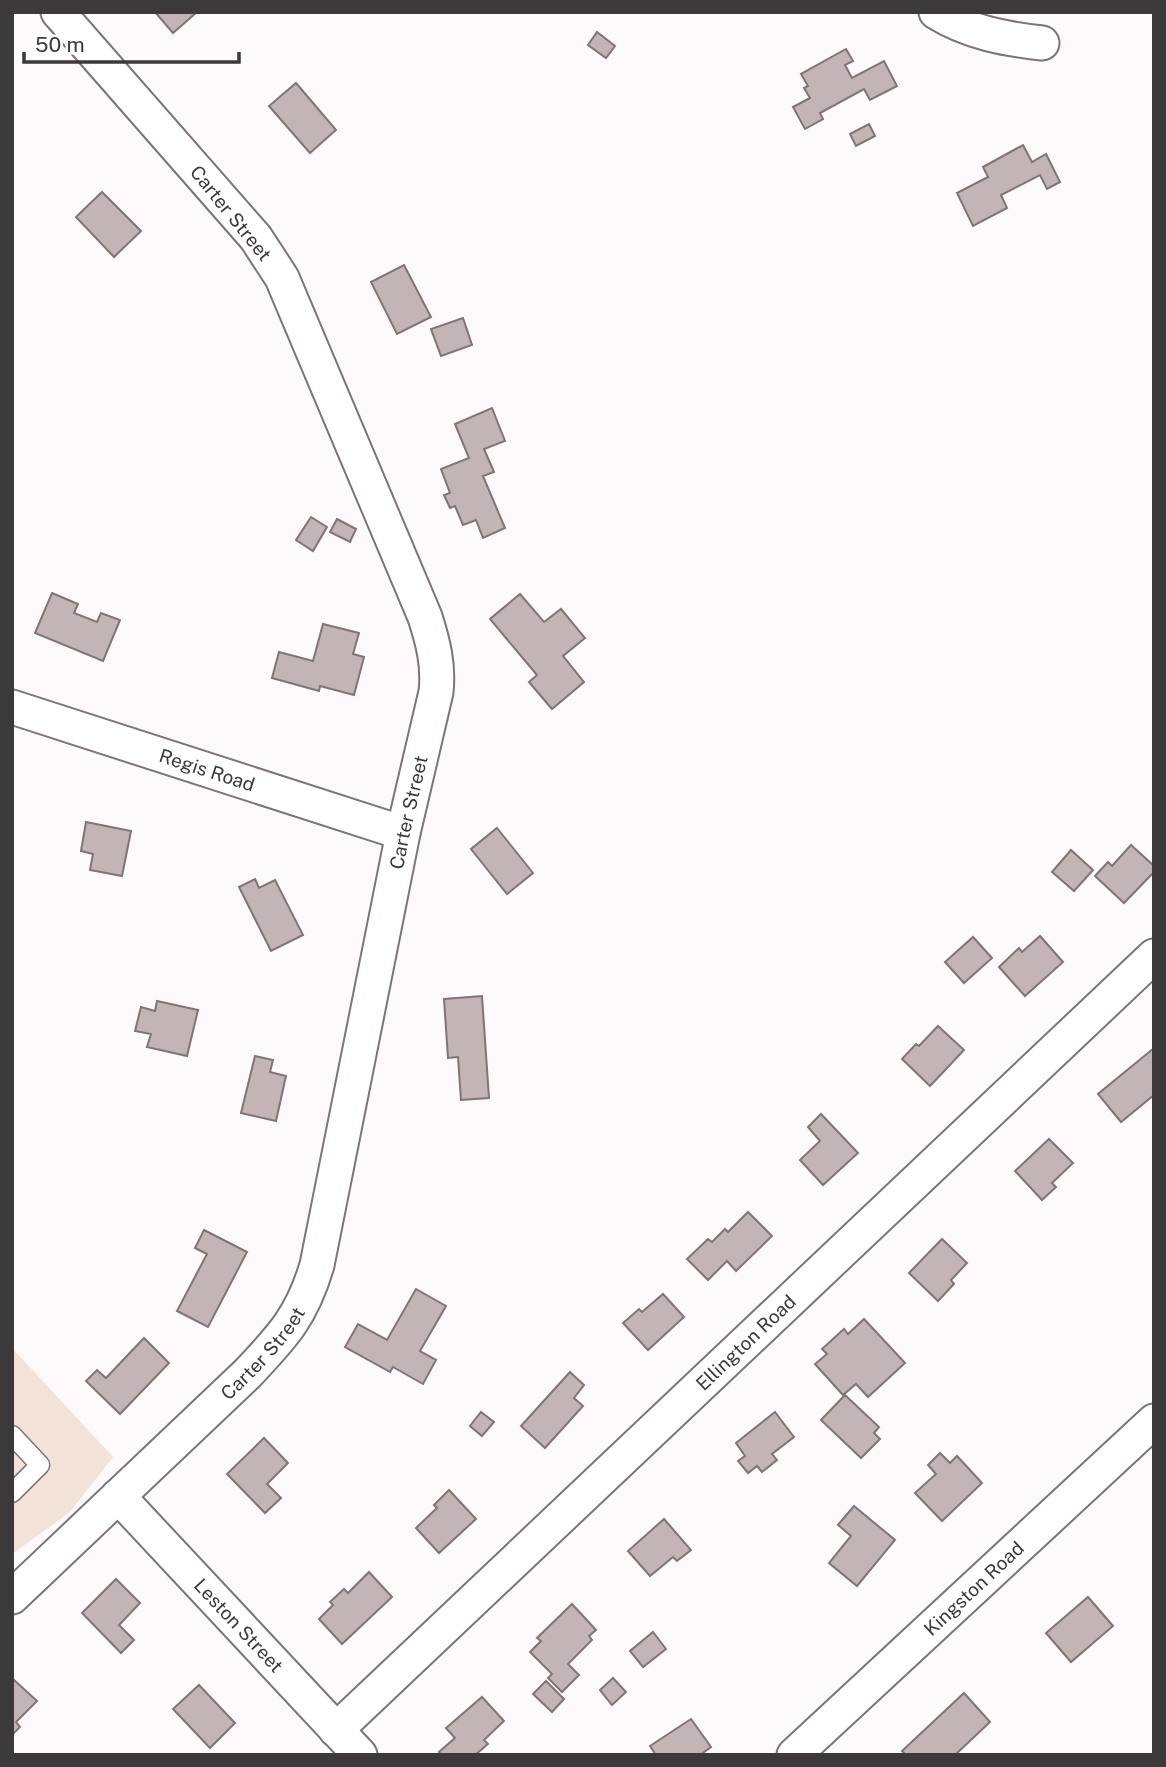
<svg xmlns="http://www.w3.org/2000/svg" width="1166" height="1767" viewBox="0 0 1166 1767" font-family="'Public Sans',sans-serif">
	<style>
		.green { fill: #f3e2d8 }
		.building { fill: #c3b5b5; stroke: #807474; stroke-width: 2 }
		.lines { fill: none; stroke-linecap: round; stroke-linejoin: round }
		.lane-casing { stroke: #7e7378; stroke-width: 21 }
		.street-casing { stroke: #7e7378; stroke-width: 37 }
		.lane { stroke: #fff; stroke-width: 18 }
		.street { stroke: #fff; stroke-width: 33 }
		.labels { text-anchor: middle; dominant-baseline: central; stroke-width: 7; stroke-linejoin: round; paint-order: stroke }
		.street-label { font-size: 19px; fill: #3d383a; stroke: #fff }
	</style>
	<rect width="100%" height="100%" fill="#fef9fb"/>
	<path class="green" d="M12 1348 113 1457 70 1512 12 1554Z"/>
	<g class="building">
		<path d="M155 12H197L173 33Z"/>
		<path d="M597 32 615 46 606 58 588 45Z"/>
		<path d="M846 49 853 61 845 65 852 78 884 61 897 86 870 100 864 89 820 113 823 119 805 129 793 107 810 98 804 88 808 86 801 74Z"/>
		<path d="M296 83 336 130 310 153 269 106Z"/>
		<path d="M869 124 875 136 856 146 850 134Z"/>
		<path d="M1023 145 1032 162 1046 154 1060 182 1047 189 1040 175 1001 195 1007 208 973 226 957 193 988 177 983 167Z"/>
		<path d="M102 192 141 231 114 257 76 217Z"/>
		<path d="M404 265 431 317 397 334 371 282Z"/>
		<path d="M463 318 472 345 441 356 431 329Z"/>
		<path d="M492 408 505 441 484 449 494 472 483 476 505 528 483 538 476 520 463 525 455 506 450 508 444 495 450 493 441 469 469 458 455 424Z"/>
		<path d="M311 517 327 527 313 551 296 540Z"/>
		<path d="M337 519 356 529 350 542 330 532Z"/>
		<path d="M52 593 78 604 74 613 97 622 101 613 120 620 103 661 35 633Z"/>
		<path d="M520 594 544 622 561 609 585 638 563 656 584 682 552 709 529 682 537 675 490 619Z"/>
		<path d="M323 624 359 633 353 654 364 657 354 695 320 686 319 691 272 678 279 652 313 661Z"/>
		<path d="M86 822 131 831 122 876 90 870 93 854 81 851Z"/>
		<path d="M497 828 533 873 507 894 471 849Z"/>
		<path d="M1131 845 1154 866V872L1124 903 1095 876 1108 862 1112 866Z"/>
		<path d="M1071 850 1093 870 1074 891 1052 872Z"/>
		<path d="M255 879 259 888 275 880 303 935 271 951 239 887Z"/>
		<path d="M1040 936 1063 962 1025 996 999 967 1019 948 1022 952Z"/>
		<path d="M973 937 992 958 964 983 945 962Z"/>
		<path d="M482 996 489 1098 461 1100 458 1057 448 1058 444 999Z"/>
		<path d="M157 1001 198 1010 187 1056 147 1047 151 1034 135 1031 141 1007 155 1011Z"/>
		<path d="M938 1026 964 1050 930 1086 902 1059 916 1044 919 1046Z"/>
		<path d="M1154 1048V1095L1121 1122 1098 1094Z"/>
		<path d="M255 1056 273 1060 270 1072 286 1076 276 1121 241 1113Z"/>
		<path d="M821 1114 858 1153 823 1185 800 1160 820 1141 808 1127Z"/>
		<path d="M1049 1139 1073 1163 1052 1183 1056 1187 1042 1200 1015 1171Z"/>
		<path d="M748 1212 772 1236 736 1271 727 1261 708 1280 687 1259 708 1239 712 1242 725 1229 728 1232Z"/>
		<path d="M204 1230 247 1252 208 1327 177 1311 207 1254 195 1248Z"/>
		<path d="M942 1239 967 1263 951 1280 954 1284 938 1301 909 1273Z"/>
		<path d="M416 1289 446 1306 420 1351 436 1360 423 1384 393 1367 390 1372 345 1347 358 1324 387 1340Z"/>
		<path d="M663 1294 684 1317 648 1350 623 1323 639 1309 642 1312Z"/>
		<path d="M864 1319 905 1363 868 1397 856 1384 843 1395 815 1364 827 1354 822 1349 844 1329 848 1334Z"/>
		<path d="M144 1338 169 1363 120 1414 86 1381 97 1370 106 1378Z"/>
		<path d="M570 1372 584 1385 574 1398 583 1406 545 1448 521 1426Z"/>
		<path d="M845 1395 879 1427 874 1433 880 1439 861 1458 821 1420Z"/>
		<path d="M481 1412 494 1422 482 1436 470 1426Z"/>
		<path d="M775 1412 794 1437 772 1454 777 1460 762 1472 757 1466 748 1473 738 1461 745 1456 736 1443Z"/>
		<path d="M264 1438 288 1463 267 1484 281 1498 265 1513 227 1474Z"/>
		<path d="M940 1453 950 1463 957 1456 982 1483 942 1521 915 1493 936 1474 928 1465Z"/>
		<path d="M449 1490 476 1519 439 1553 416 1528 437 1508 434 1505Z"/>
		<path d="M854 1506 895 1540 857 1586 829 1563 851 1536 838 1525Z"/>
		<path d="M664 1519 691 1550 677 1561 673 1557 650 1576 628 1551Z"/>
		<path d="M369 1572 392 1597 342 1644 319 1619 333 1605 330 1602 344 1589 348 1593Z"/>
		<path d="M116 1579 140 1603 119 1625 134 1640 121 1653 82 1613Z"/>
		<path d="M1088 1597 1113 1626 1071 1662 1046 1633Z"/>
		<path d="M572 1604 596 1630 589 1636 592 1640 568 1664 579 1675 562 1692 548 1678 552 1674 530 1652 541 1641 537 1638Z"/>
		<path d="M653 1632 666 1649 643 1667 630 1651Z"/>
		<path d="M613 1678 626 1692 612 1705 600 1690Z"/>
		<path d="M13 1679 37 1701 16 1722 20 1727 12 1735Z"/>
		<path d="M546 1681 564 1699 552 1712 533 1694Z"/>
		<path d="M199 1685 235 1723 210 1748 173 1709Z"/>
		<path d="M964 1693 990 1722 955 1755H906L902 1751Z"/>
		<path d="M482 1697 504 1721 484 1740 488 1744 475 1755H441L439 1752 455 1738 446 1728Z"/>
		<path d="M691 1719 711 1747 700 1755H656L650 1746Z"/>
	</g>
	<g class="lines">
		<g class="lane-casing">
			<path id="lane" d="M12 1435 40 1465 12 1493"/>
		</g>
		<g class="street-casing">
			<g id="street">
				<path d="M936 12C968 32 1005 39 1042 43"/>
				<path id="s1" d="M12 707 403 833"/>
				<path id="s2" d="M118 1496 360 1755"/>
				<path id="s3" d="M12 1597 247 1374C283 1336 302 1316 317 1265L403 833 436 692C439 665 433 642 425 617L282 278 256 238 58 12"/>
				<path id="s4" d="M336 1730 1154 956"/>
				<path id="s5" d="M794 1755 1154 1421"/>
			</g>
		</g>
		<use href="#lane" class="lane"/>
		<use href="#street" class="street"/>
	</g>
	<g class="labels">
		<g class="street-label">
			<text transform="translate(231 213) rotate(51)">Carter Street</text>
			<text stroke="none"><textPath href="#s1" startOffset="205">Regis Road</textPath></text>
			<text stroke="none"><textPath href="#s3" startOffset="917">Carter Street</textPath></text>
			<text stroke="none"><textPath href="#s4" startOffset="564">Ellington Road</textPath></text>
			<text stroke="none"><textPath href="#s3" startOffset="350">Carter Street</textPath></text>
			<text stroke="none"><textPath href="#s5" startOffset="245">Kingston Road</textPath></text>
			<text stroke="none"><textPath href="#s2" startOffset="177">Leston Street</textPath></text>
		</g>
	</g>
	<rect width="1166" height="1767" fill="none" stroke="#3d383a" stroke-width="28"/>
	<path d="M24 52v10h215v-10" fill="none" stroke="#3d383a" stroke-width="3.5"/>
	<text x="35" y="52" font-size="21" fill="#3d383a" stroke="#ffffff" stroke-width="5" paint-order="stroke">50 m</text>
</svg>
